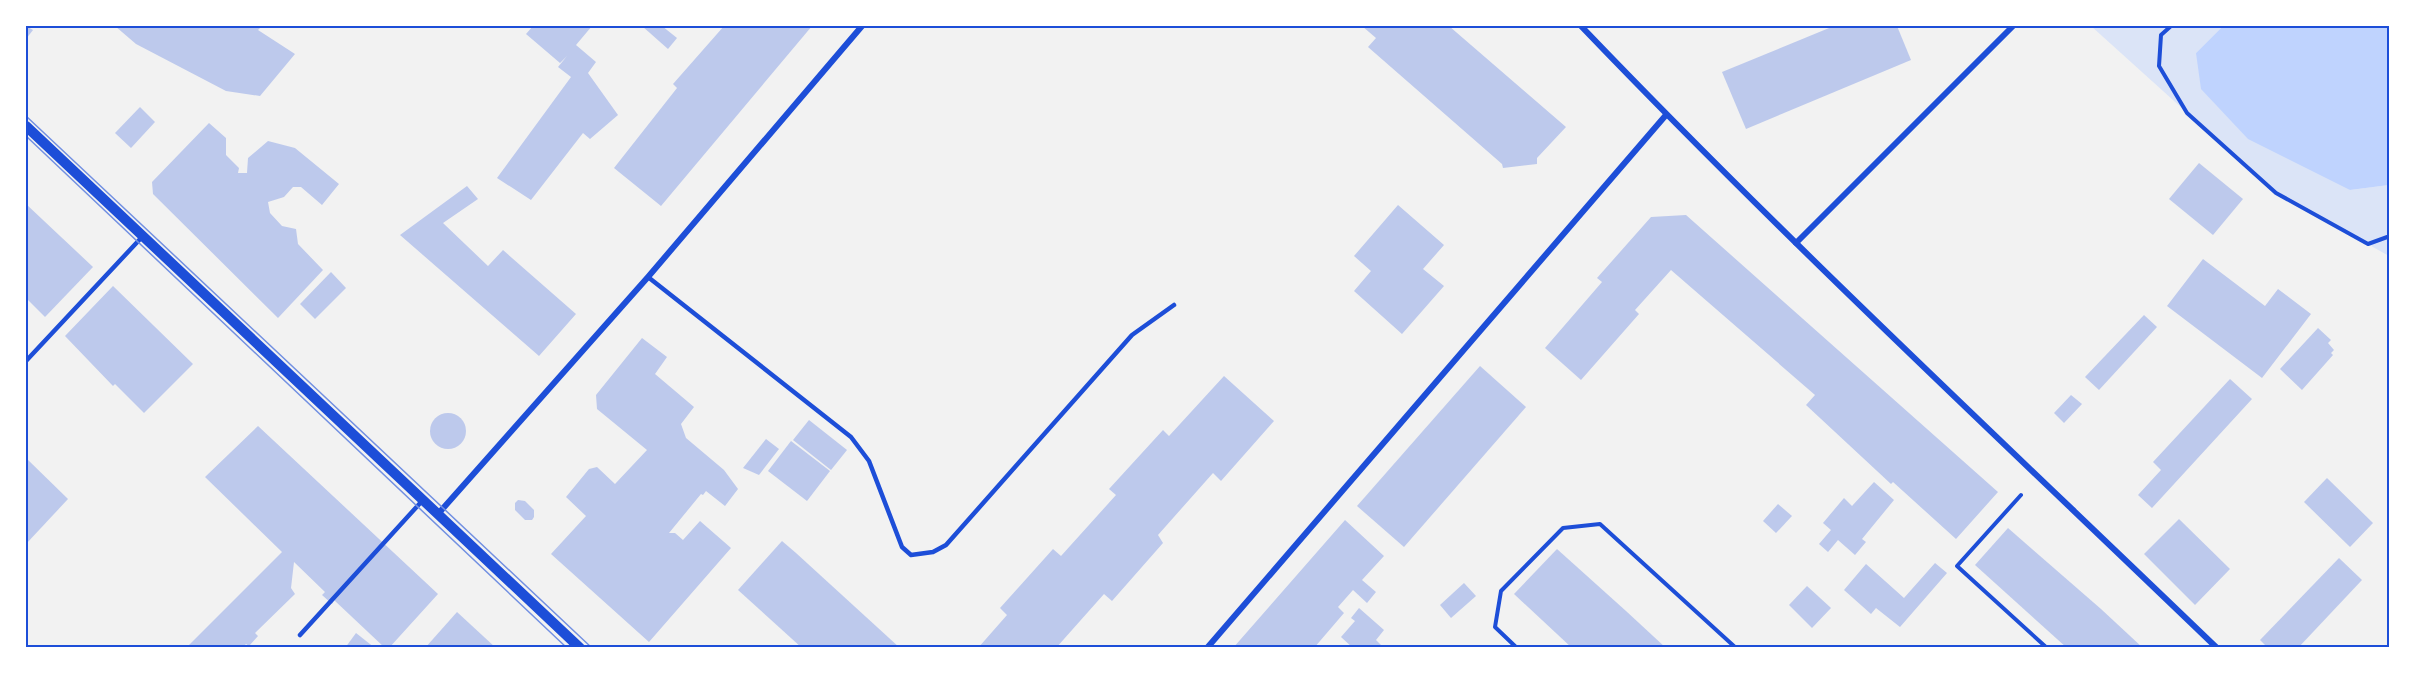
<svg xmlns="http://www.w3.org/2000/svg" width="2415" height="673" viewBox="0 0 2415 673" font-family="'Asap Condensed',sans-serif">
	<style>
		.green { fill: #dbe4f7 }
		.water { fill: #bfd3fe }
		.building { fill: #bdc9ec }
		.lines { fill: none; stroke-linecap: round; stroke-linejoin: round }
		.path { stroke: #1d4ed8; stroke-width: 4 }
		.service { stroke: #1d4ed8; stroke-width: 4.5 }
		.minor { stroke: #1d4ed8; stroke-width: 6 }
		.tertiary { stroke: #1d4ed8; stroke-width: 10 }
		.tram { stroke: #7290e2; stroke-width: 1.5 }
		.neatline { fill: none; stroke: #1d4ed8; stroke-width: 2 }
	</style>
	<rect width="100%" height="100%" fill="#f2f2f2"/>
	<path class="green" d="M2091 26H2223L2196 53 2350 190 2389 185V256L2276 193Z"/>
	<path class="water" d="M2223 26H2389V185L2350 190 2248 139 2201 89 2196 53Z"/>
	<g class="building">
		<path d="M26 26 33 30 26 39Z"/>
		<path d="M115 26H262L258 30 295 54 260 96 226 91 136 44Z"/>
		<path d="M533 26H592L576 45 596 62 588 73 618 115 590 139 583 133 531 200 497 178 571 77 558 67 567 56 560 63 526 34Z"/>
		<path d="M642 26H662L677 38 668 49Z"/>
		<path d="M724 26H812L661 206 614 168 677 88 673 84Z"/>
		<path d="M1362 26H1449L1566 127 1537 158V164L1503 168 1502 164 1368 47 1376 38Z"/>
		<path d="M1834 26H1897L1911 60 1746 129 1722 72Z"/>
		<path d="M140 107 155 122 131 148 115 133Z"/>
		<path d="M209 123 226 138V155L239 168 238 173H247L248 158 268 141 295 148 339 184 322 205 301 187H293L284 197 268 202 270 213 282 226 296 229 298 244 323 270 278 318 153 194 152 182Z"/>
		<path d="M2199 163 2243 199 2213 235 2169 199Z"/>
		<path d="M467 186 478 199 443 223 488 266 503 250 576 314 539 356 400 235Z"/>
		<path d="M26 204 93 267 45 317 26 298Z"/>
		<path d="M1398 205 1444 245 1423 269 1444 286 1402 334 1354 291 1371 271 1354 256Z"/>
		<path d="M1686 215 1998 492 1956 539 1893 482 1891 484 1806 405 1815 395 1671 270 1635 310 1639 314 1581 380 1545 348 1602 282 1597 278 1651 217Z"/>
		<path d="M2203 259 2265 306 2278 289 2311 314 2262 378 2167 306Z"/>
		<path d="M331 272 346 288 315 319 300 304Z"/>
		<path d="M113 286 193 364 144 413 115 384 113 386 65 336Z"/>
		<path d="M2144 315 2157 327 2099 390 2085 377Z"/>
		<path d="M2318 328 2331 340 2328 343 2334 350 2331 353 2333 355 2302 390 2280 369Z"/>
		<path d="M642 338 667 357 655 374 694 407 681 424 686 438 724 470 738 489 725 506 706 491 703 495 701 494 669 533H675L683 540 700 521 731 548 649 642 551 554 586 516 566 497 589 469 597 467 615 484 647 450 597 409 596 395Z"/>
		<path d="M1480 366 1526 407 1404 547 1357 506Z"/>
		<path d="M1224 376 1274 421 1221 481 1213 473 1158 535 1163 543 1112 601 1104 594 1056 648H978L1007 615 1000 608 1053 549 1061 556 1116 495 1109 489 1163 430 1169 436Z"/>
		<path d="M2230 379 2252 399 2152 508 2138 495 2161 470 2153 462Z"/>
		<path d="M2071 395 2082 404 2064 423 2054 413Z"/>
		<circle cx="448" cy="431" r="18"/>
		<path d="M809 420 847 450 831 470 793 440Z"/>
		<path d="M258 426 438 594 389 648H385L334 600 332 604 322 595 325 592 294 562 291 588 295 594 255 633 258 636 249 646 246 644 242 648H186L282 552 205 477Z"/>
		<path d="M766 439 779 449 759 475 743 468Z"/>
		<path d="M791 441 830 471 807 501 768 471Z"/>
		<path d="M26 458 68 499 26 544Z"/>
		<path d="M2327 478 2373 523 2350 547 2304 502Z"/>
		<path d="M1874 482 1894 500 1862 539 1866 542 1855 555 1838 540 1828 552 1819 544 1831 530 1823 523 1844 498 1852 506Z"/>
		<path d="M518 500 525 501 534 510V517L532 520H525L515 510V503Z"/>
		<path d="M1778 504 1792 516 1776 533 1763 521Z"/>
		<path d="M2179 519 2230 569 2195 605 2144 554Z"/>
		<path d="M1345 520 1384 556 1362 580 1376 592 1367 603 1353 590 1338 607 1344 613 1314 648H1233Z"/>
		<path d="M2008 528 2101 609 2143 648H2067L1975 565Z"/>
		<path d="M782 541 796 553 900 648H802L738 590Z"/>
		<path d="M1557 549 1626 611 1666 648H1572L1514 594Z"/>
		<path d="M2339 558 2362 580 2298 648H2268L2260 640Z"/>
		<path d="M1935 563 1947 573 1900 627 1876 608 1871 614 1844 590 1866 564 1904 598Z"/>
		<path d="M1464 583 1476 596 1451 618 1440 605Z"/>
		<path d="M1807 586 1831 608 1812 628 1789 605Z"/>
		<path d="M1359 608 1384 630 1376 640 1384 648H1353L1341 637 1355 621 1351 618Z"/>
		<path d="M457 612 496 648H425Z"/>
		<path d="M356 633 375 648H345Z"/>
	</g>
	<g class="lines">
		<g class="path">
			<path d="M2171 26 2161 35 2159 66 2187 113 2276 193 2368 244 2390 236"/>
			<path d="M2021 495 1957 566 2047 648"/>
			<path d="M1517 648 1495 627 1501 591 1563 528 1600 524 1736 648"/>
		</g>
		<g class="service">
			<path d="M648 277 851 437 869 461 902 547 911 555 933 552 946 545 1132 335 1174 305"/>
			<path d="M26 361 142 237"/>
			<path d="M300 635 422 501"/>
		</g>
		<g class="minor">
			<path d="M1581 26C1786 240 2003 442 2217 648"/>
			<path d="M1796 243 2013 26"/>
			<path d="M438 514 648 277 862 26"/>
			<path d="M1207 648 1666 115"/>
		</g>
		<path class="tertiary" d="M26 126 580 648"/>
		<g class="tram">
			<path d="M26 116 592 648"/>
			<path d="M26 136 567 648"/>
		</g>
	</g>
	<rect width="2415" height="673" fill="none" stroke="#ffffff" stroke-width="54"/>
	<rect x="27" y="27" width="2361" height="619" class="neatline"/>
</svg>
